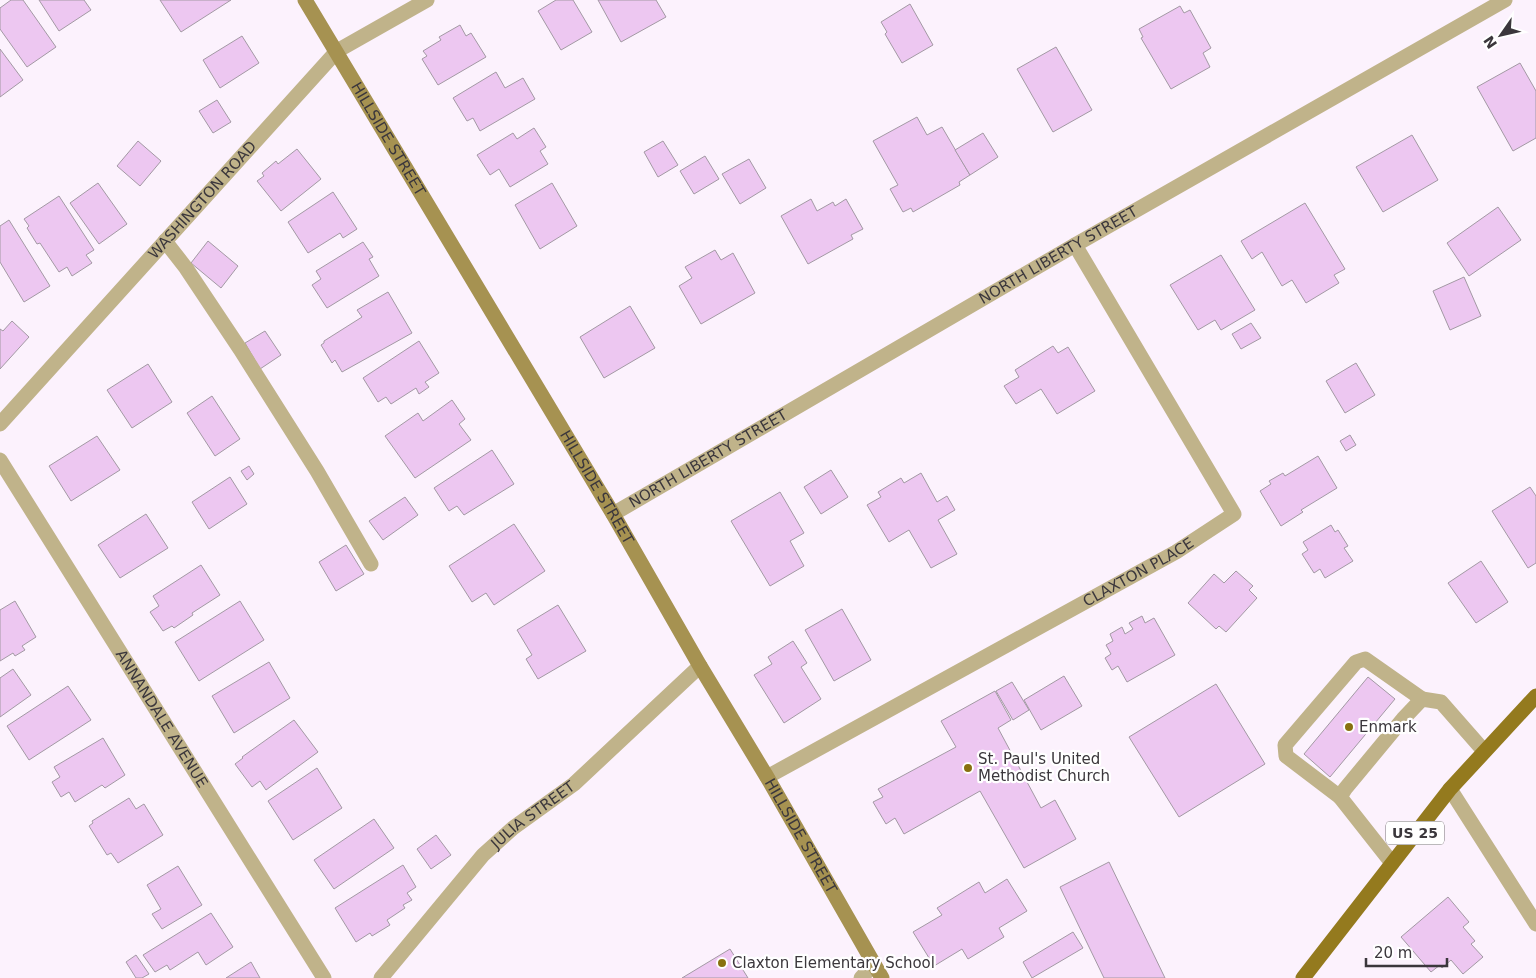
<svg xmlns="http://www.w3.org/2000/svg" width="1536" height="978" viewBox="0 0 1536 978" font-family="'DejaVu Sans',sans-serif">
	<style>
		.building { fill: #edc7f1; stroke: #a399a4 }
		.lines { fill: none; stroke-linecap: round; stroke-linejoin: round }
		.lane { stroke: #c0b38a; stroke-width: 15 }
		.street { stroke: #c0b38a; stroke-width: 15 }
		.secondary { stroke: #a69251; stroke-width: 15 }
		.primary { stroke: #947a1e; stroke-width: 15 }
		.poi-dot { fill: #887010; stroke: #fff; stroke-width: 2 }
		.labels { text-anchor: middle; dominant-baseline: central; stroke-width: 4.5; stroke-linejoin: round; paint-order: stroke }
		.shield { fill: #fff; stroke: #767376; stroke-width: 1 }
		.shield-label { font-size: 14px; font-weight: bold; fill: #3b373c }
		.street-label { font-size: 15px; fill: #3b373c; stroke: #fff }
		.poi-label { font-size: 15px; fill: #3b373c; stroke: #fff; text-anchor: start }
	</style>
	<rect width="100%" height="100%" fill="#fcf2fd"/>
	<g class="building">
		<path d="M11 0H23L56 47 27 67 0 29V8Z"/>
		<path d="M39 0H84L91 10 59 31Z"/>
		<path d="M160 0H231L181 32Z"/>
		<path d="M556 0H573L592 32 561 50 538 11Z"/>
		<path d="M598 0H656L666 17 621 42Z"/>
		<path d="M910 4 933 45 902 63 885 34 887 32 881 22Z"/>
		<path d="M1180 6 1184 13 1190 10 1211 48 1203 53 1210 67 1171 89 1141 38 1143 37 1139 29Z"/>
		<path d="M460 25 466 36 471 33 486 57 438 85 422 59 427 56 423 51 441 40 439 37Z"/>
		<path d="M242 36 259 63 220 88 203 60Z"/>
		<path d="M1056 47 1092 110 1053 132 1017 69Z"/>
		<path d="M0 49 23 80 0 97Z"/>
		<path d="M1520 63 1536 91V138L1513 151 1477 87Z"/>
		<path d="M496 72 505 88 523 78 535 99 480 131 473 118 467 121 453 98Z"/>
		<path d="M217 100 231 122 213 133 199 111Z"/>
		<path d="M917 117 927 135 942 127 970 175 959 182 960 185 913 212 911 208 903 212 890 189 898 185 873 141Z"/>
		<path d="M534 128 546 147 540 151 548 164 510 187 499 169 490 175 477 155 513 133 517 139Z"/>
		<path d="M983 133 998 157 970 175 955 150Z"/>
		<path d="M1412 135 1438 180 1383 212 1356 167Z"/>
		<path d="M138 141 161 161 140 186 117 166Z"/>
		<path d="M663 141 678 165 658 177 644 152Z"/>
		<path d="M297 149 321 179 281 211 257 181 264 176 262 173 276 161 278 164Z"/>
		<path d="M705 156 719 179 694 194 680 171Z"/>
		<path d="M749 159 766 188 740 204 722 174Z"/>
		<path d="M98 183 127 224 99 244 70 203Z"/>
		<path d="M552 183 577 226 540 249 515 205Z"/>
		<path d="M333 192 357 229 343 238 340 233 308 253 288 222Z"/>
		<path d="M59 196 94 250 86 255 92 263 72 276 67 267 59 272 40 243 37 244 27 228 29 226 24 219Z"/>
		<path d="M811 199 817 211 833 202 835 206 846 199 863 229 851 235 853 239 808 264 781 216Z"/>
		<path d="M1305 203 1345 269 1334 275 1339 283 1306 303 1292 280 1282 286 1262 252 1252 259 1241 241Z"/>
		<path d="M1498 207 1521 240 1469 276 1447 243Z"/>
		<path d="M9 220 50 286 24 302 0 262V226Z"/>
		<path d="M208 241 238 266 221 288 191 263Z"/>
		<path d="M363 242 373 257 369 259 379 276 327 308 312 285 321 279 316 271Z"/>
		<path d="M715 250 721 260 733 253 755 293 701 324 679 286 692 278 685 267Z"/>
		<path d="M1221 255 1255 310 1221 330 1215 320 1198 330 1170 285Z"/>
		<path d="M1464 277 1481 316 1450 330 1433 291Z"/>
		<path d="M388 292 412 333 342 372 335 360 332 363 321 345 324 343V341L362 317 357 310Z"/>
		<path d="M630 306 655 348 604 378 580 337Z"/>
		<path d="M12 321 29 337 0 369V329L3 331Z"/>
		<path d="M1251 323 1261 338 1241 349 1232 334Z"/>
		<path d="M265 331 281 355 260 369 245 343Z"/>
		<path d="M419 341 439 373 425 382 429 387 419 394 416 388 391 404 386 397 378 402 363 378Z"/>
		<path d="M1053 346 1058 353 1068 347 1095 391 1057 414 1041 389 1016 404 1004 386 1019 377 1015 370Z"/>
		<path d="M1356 363 1375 395 1345 413 1326 381Z"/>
		<path d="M148 364 172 402 132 428 107 390Z"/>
		<path d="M212 396 240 439 215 456 187 413Z"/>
		<path d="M452 400 465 419 459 424 471 440 415 478 385 436 418 413 423 421Z"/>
		<path d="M1350 435 1356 445 1346 451 1340 441Z"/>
		<path d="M97 436 120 470 71 501 49 466Z"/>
		<path d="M492 450 514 484 464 515 457 506 449 511 434 488Z"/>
		<path d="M1318 456 1337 488 1301 510 1303 512 1281 526 1260 491 1271 484 1269 481 1283 473 1285 476Z"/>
		<path d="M249 466 254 474 247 480 241 471Z"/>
		<path d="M831 470 848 497 821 514 804 487Z"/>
		<path d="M921 473 937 502 947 496 955 510 938 520 957 554 931 568 909 530 889 542 867 505 881 497 878 492 901 478 904 483Z"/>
		<path d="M230 477 247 504 209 529 192 502Z"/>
		<path d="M1530 487 1536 496V563L1528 568 1492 511Z"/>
		<path d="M780 492 804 533 790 541 804 566 770 586 731 521Z"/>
		<path d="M405 497 418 515 383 540 369 521Z"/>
		<path d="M146 514 168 548 120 578 98 545Z"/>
		<path d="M514 524 545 571 494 605 486 593 472 602 449 566Z"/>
		<path d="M1331 525 1335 532 1338 530 1348 546 1344 548 1353 561 1325 578 1320 569 1314 573 1302 554 1308 550 1303 542Z"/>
		<path d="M346 545 364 574 336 591 319 562Z"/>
		<path d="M1481 561 1508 602 1476 623 1448 583Z"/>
		<path d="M201 565 220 595 192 613 193 615 174 628 172 626 163 631 150 612 159 606 153 596Z"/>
		<path d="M1236 571 1253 586 1249 590 1257 598 1226 632 1219 626 1216 629 1188 603 1214 574 1224 583Z"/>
		<path d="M15 601 36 637 22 646 25 650 15 656 13 653 0 661V610Z"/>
		<path d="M240 601 264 640 199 681 175 642Z"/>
		<path d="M558 605 586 651 538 679 526 659 532 655 517 630Z"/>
		<path d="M842 609 871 660 834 681 805 630Z"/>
		<path d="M1142 616 1145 623 1154 618 1175 655 1127 682 1118 666 1112 670 1105 658 1111 654 1106 645 1113 641 1110 634 1122 627 1125 634 1133 629 1129 623Z"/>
		<path d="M793 641 807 663 801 667 821 699 784 723 754 675 772 664 768 657Z"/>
		<path d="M269 662 290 698 234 733 212 696Z"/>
		<path d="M13 669 31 695 0 717V678Z"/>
		<path d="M1064 676 1082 706 1041 730 1024 700Z"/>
		<path d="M1368 677 1395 699 1330 777 1304 754Z"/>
		<path d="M1012 682 1029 710 1013 720 996 691Z"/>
		<path d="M1216 684 1265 764 1179 817 1129 737Z"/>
		<path d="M68 686 91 720 29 760 7 726Z"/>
		<path d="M995 691 1011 720 998 728 1041 808 1055 800 1076 839 1024 868 980 791 904 834 895 818 886 824 873 802 883 797 878 789 956 747 941 721Z"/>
		<path d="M294 720 318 752 266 790 260 781 252 787 235 764 243 758 242 757Z"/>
		<path d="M103 738 125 775 105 788 102 785 75 802 69 792 61 797 52 782 60 777 54 767Z"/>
		<path d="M317 768 342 808 293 840 268 801Z"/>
		<path d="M129 798 136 809 144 804 163 835 118 863 111 853 107 855 89 826 93 823 92 821Z"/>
		<path d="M374 819 394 848 334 889 314 860Z"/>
		<path d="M436 835 451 855 431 869 417 849Z"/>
		<path d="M1109 862 1165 978H1104L1060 887Z"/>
		<path d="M403 865 416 887 407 893 412 900 403 905 405 908 387 920 390 925 372 936 370 933 356 942 335 908Z"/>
		<path d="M178 866 202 905 162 929 152 914 161 909 147 885Z"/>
		<path d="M1007 879 1027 911 999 928 1004 937 968 959 962 949 934 966 913 932 942 915 937 908 979 882 985 893Z"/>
		<path d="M1448 897 1469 922 1463 927 1475 941 1471 944 1483 957 1463 974 1451 960 1442 968 1440 965 1431 972 1401 937Z"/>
		<path d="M211 913 233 947 206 965 198 952 170 970 167 965 155 972 143 955Z"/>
		<path d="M1073 932 1083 948 1032 978 1023 962Z"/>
		<path d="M730 949 748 978H682Z"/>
		<path d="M136 955 149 974 142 978H136L126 962Z"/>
		<path d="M251 962 260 978H226Z"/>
	</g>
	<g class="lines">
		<g class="lane">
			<path d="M165 241 186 268 240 349 317 471 371 564"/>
			<path d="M1340 797 1286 756 1285 745 1356 662 1365 659 1422 699"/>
			<path d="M1392 863 1340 797 1345 789 1403 719 1422 699 1441 702 1484 751"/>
			<path d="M861 978 874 964"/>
		</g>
		<g class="street">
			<path id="s1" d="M0 424 337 51 427 0"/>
			<path id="s2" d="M0 460 324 978"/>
			<path id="s3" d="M613 514 1075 245 1505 0"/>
			<path id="s4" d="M767 777 1176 552 1234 514 1075 245"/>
			<path d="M1450 789 1536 924"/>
			<path id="s5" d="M381 978 483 855 513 828 574 784 700 666"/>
		</g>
		<path class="secondary" id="s6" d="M305 0 613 514 700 666 767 777 882 978"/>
		<path class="primary" d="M1303 978 1450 789 1536 696"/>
	</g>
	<g class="poi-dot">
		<circle cx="1349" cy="727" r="5"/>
		<circle cx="968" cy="768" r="5"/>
		<circle cx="722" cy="963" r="5"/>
	</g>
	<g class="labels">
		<rect class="shield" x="1386" y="821.5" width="58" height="23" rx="4"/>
		<g class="shield-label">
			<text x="1415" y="833">US 25</text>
		</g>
		<g class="street-label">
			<text stroke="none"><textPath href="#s6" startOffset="162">HILLSIDE STREET</textPath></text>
			<text stroke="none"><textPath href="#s1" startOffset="302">WASHINGTON ROAD</textPath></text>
			<text stroke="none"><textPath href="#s3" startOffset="515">NORTH LIBERTY STREET</textPath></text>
			<text stroke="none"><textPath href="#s3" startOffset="110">NORTH LIBERTY STREET</textPath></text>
			<text stroke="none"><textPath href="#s6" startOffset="568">HILLSIDE STREET</textPath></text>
			<text stroke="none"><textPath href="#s4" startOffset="424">CLAXTON PLACE</textPath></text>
			<text stroke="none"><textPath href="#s2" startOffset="305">ANNANDALE AVENUE</textPath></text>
			<text stroke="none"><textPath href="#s5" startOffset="224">JULIA STREET</textPath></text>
			<text stroke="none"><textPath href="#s6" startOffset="972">HILLSIDE STREET</textPath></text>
		</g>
		<g class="poi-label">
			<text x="1359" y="727">Enmark</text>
			<text x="978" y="759">St. Paul's United<tspan x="978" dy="17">Methodist Church</tspan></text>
			<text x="732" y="963">Claxton Elementary School</text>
		</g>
	</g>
	<g transform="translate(1501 35) rotate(236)" stroke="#ffffff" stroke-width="4" paint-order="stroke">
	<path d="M0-4L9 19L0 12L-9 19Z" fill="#3b373c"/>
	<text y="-8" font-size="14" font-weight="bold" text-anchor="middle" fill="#3b373c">N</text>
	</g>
	<path d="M1366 958v8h81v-8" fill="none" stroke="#3b373c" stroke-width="2.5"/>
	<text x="1374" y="958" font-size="15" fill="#3b373c" stroke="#ffffff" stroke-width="4" paint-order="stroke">20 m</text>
</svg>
